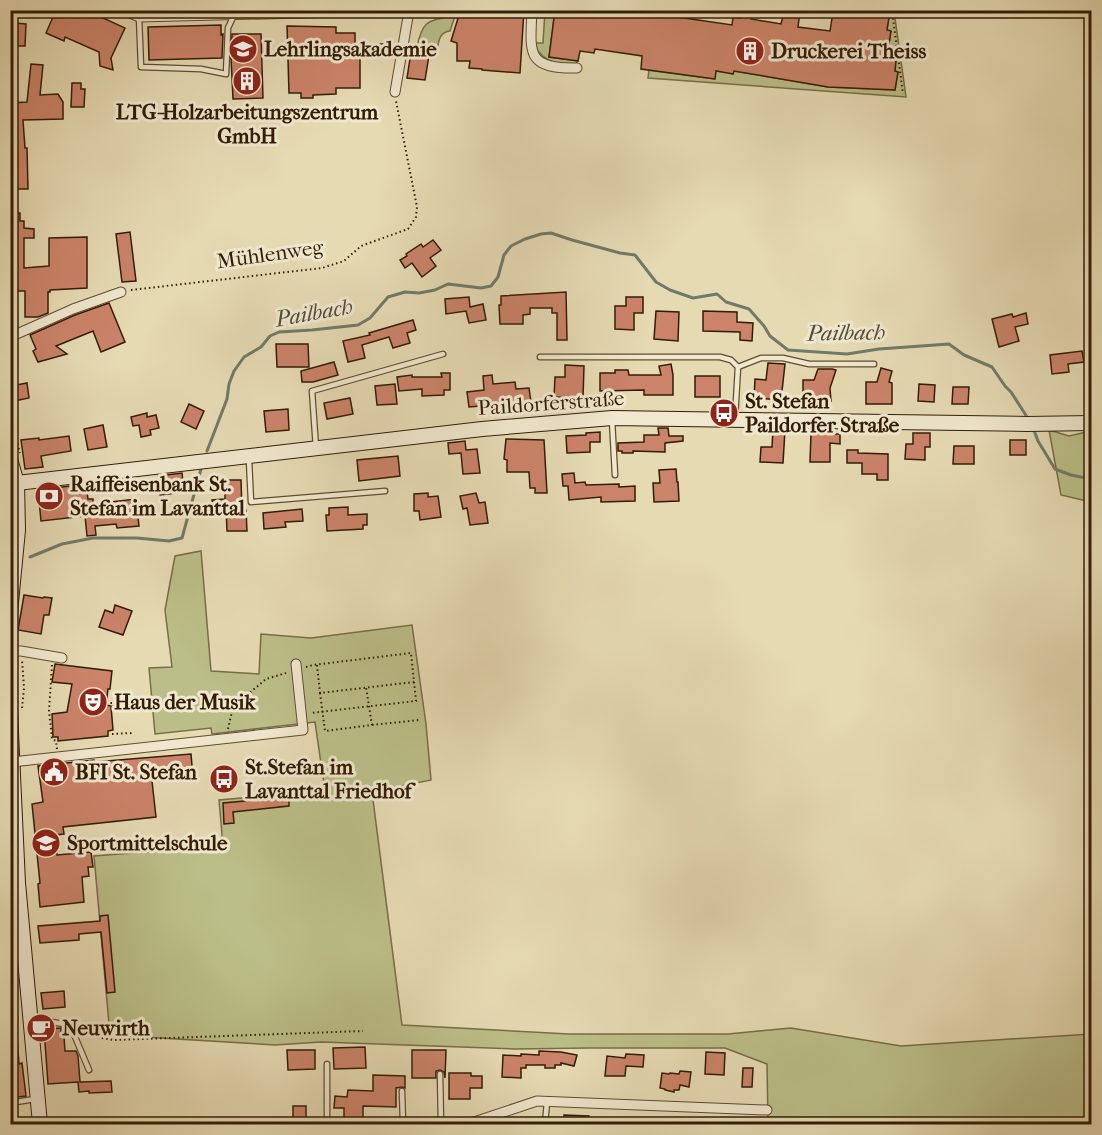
<svg xmlns="http://www.w3.org/2000/svg" width="1102" height="1135" viewBox="0 0 1102 1135" font-family="'IM FELL French Canon',serif">
	<style>
		.green { fill: #bbbe88; stroke: #776d47; stroke-width: 1.5 }
		.lines { fill: none; stroke-linecap: round; stroke-linejoin: round }
		.stream { stroke: #6e7b6b; stroke-width: 3 }
		.building { fill: #cb8369; stroke: #331c06; stroke-width: 1.5 }
		.lane-casing { stroke: #604c31; stroke-width: 7 }
		.street-casing { stroke: #604c31; stroke-width: 11 }
		.secondary-casing { stroke: #331c06; stroke-width: 16 }
		.path { stroke: #331c06; stroke-width: 2; stroke-dasharray: 1.5 3; stroke-linecap: butt }
		.lane { stroke: #efe7ce; stroke-width: 4.5 }
		.street { stroke: #efe7ce; stroke-width: 9 }
		.secondary { stroke: #efe7ce; stroke-width: 14 }
		.labels { text-anchor: middle; dominant-baseline: central; stroke-width: 6; stroke-linejoin: round; paint-order: stroke }
		.poi-label { font-size: 21px; font-weight: bold; fill: #331c06; stroke: #efe7ce; text-anchor: start }
		.street-label { font-size: 21px; fill: #331c06; stroke: #efe7ce }
		.water-label { font-size: 22px; font-style: italic; fill: #514b39; stroke: #efe7ce }
	</style>
	<rect width="100%" height="100%" fill="#e6dab3"/>
	<filter id="stains"><feTurbulence type="fractalNoise" baseFrequency=".00333" numOctaves="4"/><feColorMatrix values="0 0 0 0 .2 0 0 0 0 .09 0 0 0 0 .02 0 0 0 .5 -.17"/></filter>
	<radialGradient id="worn" r=".72"><stop offset=".6" stop-color="#630" stop-opacity="0"/><stop offset="1" stop-color="#630" stop-opacity=".3"/></radialGradient>
	<g class="green">
		<path d="M545 11H555L549 57 578 61 575 65C557 65 540 61 534 43H543Z"/>
		<path d="M892 11H894L906 97 648 78 649 70 714 79 716 69 733 74 734 71 828 87 895 90 898 72 895 71 896 61 892 60 893 51 888 50 891 31 887 30 889 17Z"/>
		<path d="M455 16 450 31C439 32 439 41 437 50L417 47C423 18 429 21 455 16Z"/>
		<path d="M1049 430 1069 436 1091 431V502L1061 495Z"/>
		<path d="M201 551 211 671 259 674 261 634 311 638 412 625 426 724 431 780 372 792 402 1025 569 1034H728L791 1028 901 1046 1091 1034V1124H701L702 1118 768 1122 767 1064 725 1048H589L516 1049 321 1042 275 1045 110 1035 94 856 223 846 219 800 325 791 315 722 212 734 211 728 155 734 149 668 172 667 165 610 175 556Z"/>
	</g>
	<g class="lines">
		<g class="stream">
			<path d="M1033 428 1038 441 1055 469 1071 475 1086 478H1092"/>
			<path d="M207 451 227 399 229 384 234 371 244 357 261 347 270 336 279 332 312 330 358 325 370 318 388 297 405 292 419 293 435 290 448 284 481 288 491 286 498 277 504 255 511 246 525 239 541 234 551 233 572 240 620 253 635 255 656 282 670 290 693 298 717 294 726 302 749 309 764 326 770 336 788 350 847 354 879 349 949 344 964 355 992 367 1005 386 1011 392 1029 420"/>
			<path d="M30 557 62 544 93 538H137L169 541 182 538 201 469"/>
		</g>
	</g>
	<g class="building">
		<path d="M56 10H86L125 28 111 58 113 70 100 66 99 52 65 37 64 41 46 33Z"/>
		<path d="M472 10H524L520 73 482 70V69L469 68 470 61H457V43L451 41 459 15 466 17Z"/>
		<path d="M555 10H665L664 15 732 25 733 17 740 18 741 10H752L751 19 781 24 783 16 790 17V10H794L800 11 798 27 830 31 833 12 889 17 887 30 891 31 888 50H893L892 60H896L895 71 898 72 895 90 828 87 734 71 733 74 716 71 715 79 641 69 642 56 595 49 594 53 580 51 578 61 549 57Z"/>
		<path d="M15 23 26 24 25 46H10V29H15Z"/>
		<path d="M221 25V35L223 34 222 58 149 60 148 27Z"/>
		<path d="M287 26 336 27V33H355V44H390V57H360V88H336V94L313 95V98H301V93H289Z"/>
		<path d="M232 34H261L263 98 233 99 231 57Z"/>
		<path d="M412 46 430 49 425 80 407 78Z"/>
		<path d="M31 64 43 65 40 95 58 94 63 102V119L23 120 25 148H27L28 189H10V103L27 102Z"/>
		<path d="M72 83H81V89H85L84 107H71Z"/>
		<path d="M10 213H20V221H24V228L34 229V238H24V268L49 266V238L87 237V288L50 290V292H48V313L38 317H25V291H12L10 287Z"/>
		<path d="M130 232 136 281 122 282 116 234Z"/>
		<path d="M433 240 441 250 430 258 436 266 422 277 412 263 405 268 400 260 407 256 406 254 421 244 423 247Z"/>
		<path d="M566 292 567 340H557V313H552V308H530V314L523 315V324H500L499 305H501V296Z"/>
		<path d="M469 297 470 307 483 304 486 320 469 323 466 311 446 314 445 299Z"/>
		<path d="M626 297H643V313H634V330L615 329V306H626Z"/>
		<path d="M109 303 125 342 101 352 93 331 56 346 67 354 38 362 33 351 36 349 30 335 75 315Z"/>
		<path d="M656 311 679 312 678 341 654 339Z"/>
		<path d="M703 311 737 312V322L753 323 752 341 740 340V332L703 331Z"/>
		<path d="M1026 313 1028 324 1015 327 1019 341 999 347 992 319 1012 314 1013 317Z"/>
		<path d="M413 320 416 330 407 333 410 343 393 348 389 337 362 345 365 358 348 362 343 341 370 335 369 333Z"/>
		<path d="M276 344H308L309 367H277Z"/>
		<path d="M1082 351 1084 362 1068 364 1069 372 1052 374 1050 355Z"/>
		<path d="M334 362 338 375 313 382H302L301 371Z"/>
		<path d="M768 363 785 364 781 400 754 398 755 379 766 380Z"/>
		<path d="M671 364 673 375V395H644V390L600 391V373H615V370H628L629 375H661L659 366Z"/>
		<path d="M565 365 584 366 583 398 554 397 555 377H565Z"/>
		<path d="M881 368 892 371 889 382 892 383V404H866V382H877Z"/>
		<path d="M818 369H832L836 370 830 388 831 401 803 402V380H814Z"/>
		<path d="M441 373H450V390H444V395L422 396V389L399 391 397 377 412 375V377H442Z"/>
		<path d="M492 375 493 384 515 382 516 389 529 388 531 402 469 407 467 392 484 390 483 376Z"/>
		<rect x="695" y="376" width="25" height="21"/>
		<path d="M27 383 29 398 14 401 11 386Z"/>
		<path d="M395 384 397 404 377 405 375 386Z"/>
		<path d="M919 384 935 385 934 402 918 401Z"/>
		<path d="M953 387H969L968 404H952Z"/>
		<path d="M350 398 353 414 327 419 324 403Z"/>
		<path d="M189 404 204 411 196 429 181 422Z"/>
		<path d="M288 409 289 430 266 432 264 411Z"/>
		<path d="M147 413V417L156 415 159 428 150 430 151 435 141 437 139 425 133 426 131 417Z"/>
		<path d="M103 425 107 447 88 450 84 429Z"/>
		<path d="M658 428H668L669 436H683V441L665 443V452L633 451V453H622V451H618V443L644 442V435H659Z"/>
		<path d="M773 430H785L783 463 760 462 761 447H772Z"/>
		<path d="M600 432V442H590V452L567 453 566 436 586 435V433Z"/>
		<path d="M913 433H930V447H925V460L905 459 906 444H913Z"/>
		<path d="M811 434H840V444L830 443V462H810Z"/>
		<path d="M69 436 71 451 41 456 43 467 25 469 21 440 39 438V440Z"/>
		<path d="M506 439 544 440 547 493H535V488H530L529 472H507V460L504 459Z"/>
		<rect x="1010" y="440" width="16" height="15"/>
		<path d="M465 441 466 450 477 449 480 473 463 474 461 453 449 454 448 443Z"/>
		<path d="M954 446H974V464H953Z"/>
		<path d="M847 450H858V453L888 454V480H877V474H862V463H847Z"/>
		<path d="M398 456 400 476 359 481 357 460Z"/>
		<path d="M676 469 677 482H678L679 501 654 502 653 483H660L659 470Z"/>
		<path d="M182 473 184 492 160 495 158 476Z"/>
		<path d="M574 473 575 483 585 482 586 485 619 484V487L635 486V501L601 502V497L569 500 568 486H563L562 474Z"/>
		<path d="M225 480H241L242 510H246L247 531H227L226 508H213L212 500 225 499Z"/>
		<path d="M86 484 88 499H93V504L136 499 139 526 117 528 116 524 95 526 96 535 87 536 85 516 41 521 38 490Z"/>
		<path d="M428 493V497L438 496 441 517 420 520 419 511H414V494Z"/>
		<path d="M476 493 479 503 485 502 488 523 470 525 467 508 463 509 460 496Z"/>
		<path d="M348 507V515L367 514V525H363V529L327 531 326 515H329V508Z"/>
		<path d="M302 509 303 521 285 522 286 527 264 529 263 513Z"/>
		<path d="M24 595 43 598 44 597 52 598 49 615H44L41 634 18 630Z"/>
		<path d="M115 605 132 611 123 635 99 627 105 610 113 613Z"/>
		<path d="M55 664 112 671 110 689H108L106 705 111 706 113 730 108 731V736L58 741V737H53L52 714 67 712 72 684 52 682Z"/>
		<path d="M191 754 193 777 152 781 156 817 63 827 64 834 55 835 57 855 91 852 93 867H88L89 876 82 877 84 902 40 907 38 884 40 883 32 804 43 802 38 766 94 760V762Z"/>
		<path d="M289 797V806L233 812 234 823 224 824 223 803Z"/>
		<path d="M108 915 115 992 107 993 101 932 79 934V940L40 943 38 926 100 921V916Z"/>
		<path d="M64 991 65 1007 43 1009 41 993Z"/>
		<path d="M61 1028V1037H64L65 1051H76L78 1056 80 1082 111 1081 112 1092 89 1093V1091L79 1092 78 1082 48 1084 44 1029Z"/>
		<path d="M17 1037 19 1064 22 1063 26 1096 10 1098V1038Z"/>
		<path d="M365 1047 366 1068 334 1069 333 1048Z"/>
		<path d="M287 1050H315V1069L288 1070Z"/>
		<path d="M412 1050H446L445 1078 444 1072 440 1070 436 1071V1078H412Z"/>
		<path d="M539 1051 561 1052 577 1055 574 1066 561 1063V1065H555V1068H545V1065H526V1068H521V1078L502 1077 503 1055 521 1056V1054L539 1055Z"/>
		<path d="M706 1052 725 1053 724 1075 705 1074Z"/>
		<path d="M626 1054 644 1055 643 1067 626 1066 625 1076H605L607 1056 625 1058Z"/>
		<path d="M743 1068H753L752 1087H742Z"/>
		<path d="M680 1071 691 1072 689 1087 680 1085 679 1090H674V1092L665 1090V1089L660 1088 662 1073 669 1074 670 1073 679 1074Z"/>
		<path d="M449 1073H471V1076H482V1088H470V1099H449Z"/>
		<path d="M373 1075 405 1076V1088L402 1087 396 1088V1107L363 1106V1122H344V1108H334L335 1096 347 1097 348 1090 373 1091Z"/>
		<rect x="293" y="1106" width="13" height="19"/>
		<path d="M564 1115 589 1116V1125H564Z"/>
	</g>
	<g class="lines">
		<g class="lane-casing">
			<g id="lane">
				<path d="M139 17 141 67 201 69 226 74 228 28 234 15"/>
				<path d="M1090 300 1092 336"/>
				<path d="M540 357H720L731 360 738 367 735 418"/>
				<path d="M738 367 761 358H783L809 364H874"/>
				<path d="M612 420 615 475"/>
				<path d="M316 448 312 391 443 354"/>
				<path d="M249 460 251 502 385 491"/>
				<path d="M33 1019 70 1025 89 1070"/>
				<path d="M440 1074 441 1124"/>
				<path d="M402 1091 403 1124"/>
				<path d="M10 1103 35 1099"/>
				<path d="M327 1124V1064"/>
				<path d="M545 1124 547 1102"/>
			</g>
		</g>
		<g class="street-casing">
			<g id="street">
				<path d="M123 10 139 17 422 10"/>
				<path d="M532 10C530 54 526 69 577 68"/>
				<path d="M395 92 409 11"/>
				<path d="M10 337 73 309 121 292"/>
				<path d="M10 651H21L62 658"/>
				<path d="M12 762 303 730 296 664"/>
				<path d="M468 1124 537 1101 767 1110"/>
			</g>
		</g>
		<g class="secondary-casing">
			<g id="secondary">
				<path d="M10 459 17 483 18 530 10 613"/>
				<path d="M17 483 482 429 612 418 1027 424 1092 423"/>
				<path d="M10 711 18 883 40 1124"/>
			</g>
		</g>
		<g class="path">
			<path d="M889 10 893 18 903 94"/>
			<path d="M131 290 322 268 344 261 361 246 408 229 416 217 417 207 396 101"/>
			<path d="M10 413 20 453"/>
			<path d="M52 665 49 711 52 739 56 741 57 749"/>
			<path d="M317 665 320 693 414 682"/>
			<path d="M306 667 313 665 411 653 416 701 310 713"/>
			<path d="M320 693 325 731 372 725 366 687"/>
			<path d="M106 703H113L114 708 130 707"/>
			<path d="M22 708 24 688 22 660"/>
			<path d="M372 725 419 720"/>
			<path d="M228 729 233 707 266 679 286 673"/>
			<path d="M112 734 133 733"/>
			<path d="M84 1035 114 1040 363 1031"/>
		</g>
		<use href="#lane" class="lane"/>
		<use href="#street" class="street"/>
		<use href="#secondary" class="secondary"/>
	</g>
	<defs>
		<g id="school-disc" transform="scale(1.5)"><circle r="9.5" fill="#8f2418" stroke="#efe7ce"/><path d="M0-5L7-2L0 1L-7-2ZM-4 1L0 2.5L4 1V4Q0 6-4 4Z" fill="#fff"/></g>
		<g id="building-disc" transform="scale(1.5)"><circle r="9.5" fill="#8f2418" stroke="#efe7ce"/><path d="M-4-6H4V6H1V3H-1V6H-4ZM-2.5-4.3h1.7v1.8h-1.7ZM.8-4.3h1.7v1.8H.8ZM-2.5-1h1.7V.8h-1.7ZM.8-1h1.7V.8H.8Z" fill="#fff"/></g>
		<g id="bus-disc" transform="scale(1.5)"><circle r="9.5" fill="#8f2418" stroke="#efe7ce"/><path d="M-5-6H5V4H4V6H2V4H-2V6H-4V4H-5ZM-3.5-4V0h7V-4ZM-3.5 1.2v1.5H-2V1.2ZM2 1.2v1.5H3.5V1.2Z" fill="#fff"/></g>
		<g id="bank-disc" transform="scale(1.5)"><circle r="9.5" fill="#8f2418" stroke="#efe7ce"/><path d="M-6-4H6V4H-6ZM0-2.3a2.3 2.3 0 1 0 0 4.6a2.3 2.3 0 1 0 0-4.6Z" fill="#fff"/></g>
		<g id="theatre-disc" transform="scale(1.5)"><circle r="9.5" fill="#8f2418" stroke="#efe7ce"/><path d="M-5-5.5Q0-4 5-5.5V0Q5 5 0 6Q-5 5-5 0ZM-3.3-2.5H-1v1.5H-3.3ZM1-2.5H3.3v1.5H1ZM-2.8 1Q0 5.5 2.8 1Z" fill="#fff"/></g>
		<g id="civic-disc" transform="scale(1.5)"><circle r="9.5" fill="#8f2418" stroke="#efe7ce"/><path d="M-.6-6.5H3V-4.5H.6V-3L4-1V1h2V6H-6V1h2V-1L-.6-3ZM-1.2 2.5V6h2.4V2.5Z" fill="#fff"/></g>
		<g id="cafe-disc" transform="scale(1.5)"><circle r="9.5" fill="#8f2418" stroke="#efe7ce"/><path d="M-5.5-4.5H6V0H3Q3 3.5 0 3.5H-2.5Q-5.5 3.5-5.5 0ZM3-3.2v2h1.7v-2ZM-6 4.5H4V6H-6Z" fill="#fff"/></g>
	</defs>
	<g fill-rule="evenodd">
		<use href="#school-disc" x="243" y="49"/>
		<use href="#building-disc" x="750" y="51"/>
		<use href="#building-disc" x="247" y="81"/>
		<use href="#bus-disc" x="724" y="413"/>
		<use href="#bank-disc" x="49" y="496"/>
		<use href="#theatre-disc" x="93" y="702"/>
		<use href="#civic-disc" x="54" y="772"/>
		<use href="#bus-disc" x="224" y="779"/>
		<use href="#school-disc" x="46" y="843"/>
		<use href="#cafe-disc" x="41" y="1028"/>
	</g>
	<g class="labels">
		<g class="poi-label">
			<text x="264" y="49">Lehrlingsakademie</text>
			<text x="771" y="51">Druckerei Theiss</text>
			<text x="247" y="112" text-anchor="middle">LTG-Holzarbeitungszentrum<tspan x="247" dy="24">GmbH</tspan></text>
			<text x="745" y="401">St. Stefan<tspan x="745" dy="24">Paildorfer Straße</tspan></text>
			<text x="70" y="484">Raiffeisenbank St.<tspan x="70" dy="24">Stefan im Lavanttal</tspan></text>
			<text x="114" y="702">Haus der Musik</text>
			<text x="245" y="767">St.Stefan im<tspan x="245" dy="24">Lavanttal Friedhof</tspan></text>
			<text x="75" y="772">BFI St. Stefan</text>
			<text x="67" y="843">Sportmittelschule</text>
			<text x="62" y="1028">Neuwirth</text>
		</g>
		<g class="street-label">
			<text transform="translate(270 254) rotate(-8)">Mühlenweg</text>
			<text transform="translate(551 403) rotate(-4)">Paildorferstraße</text>
		</g>
		<g class="water-label">
			<text transform="translate(314 313) rotate(-10)">Pailbach</text>
			<text transform="translate(846 333) rotate(-1)">Pailbach</text>
		</g>
	</g>
	<rect width="1102" height="1135" fill="none" stroke="#e6dab3" stroke-width="36"/>
	<rect x="12" y="12" width="1078" height="1111" fill="none" stroke="#331c06" stroke-width="3"/>
	<rect x="18" y="18" width="1066" height="1099" fill="none" stroke="#331c06" stroke-width="1.5"/>
	<rect width="100%" height="100%" filter="url(#stains)"/>
	<rect width="100%" height="100%" fill="url(#worn)"/>
</svg>
